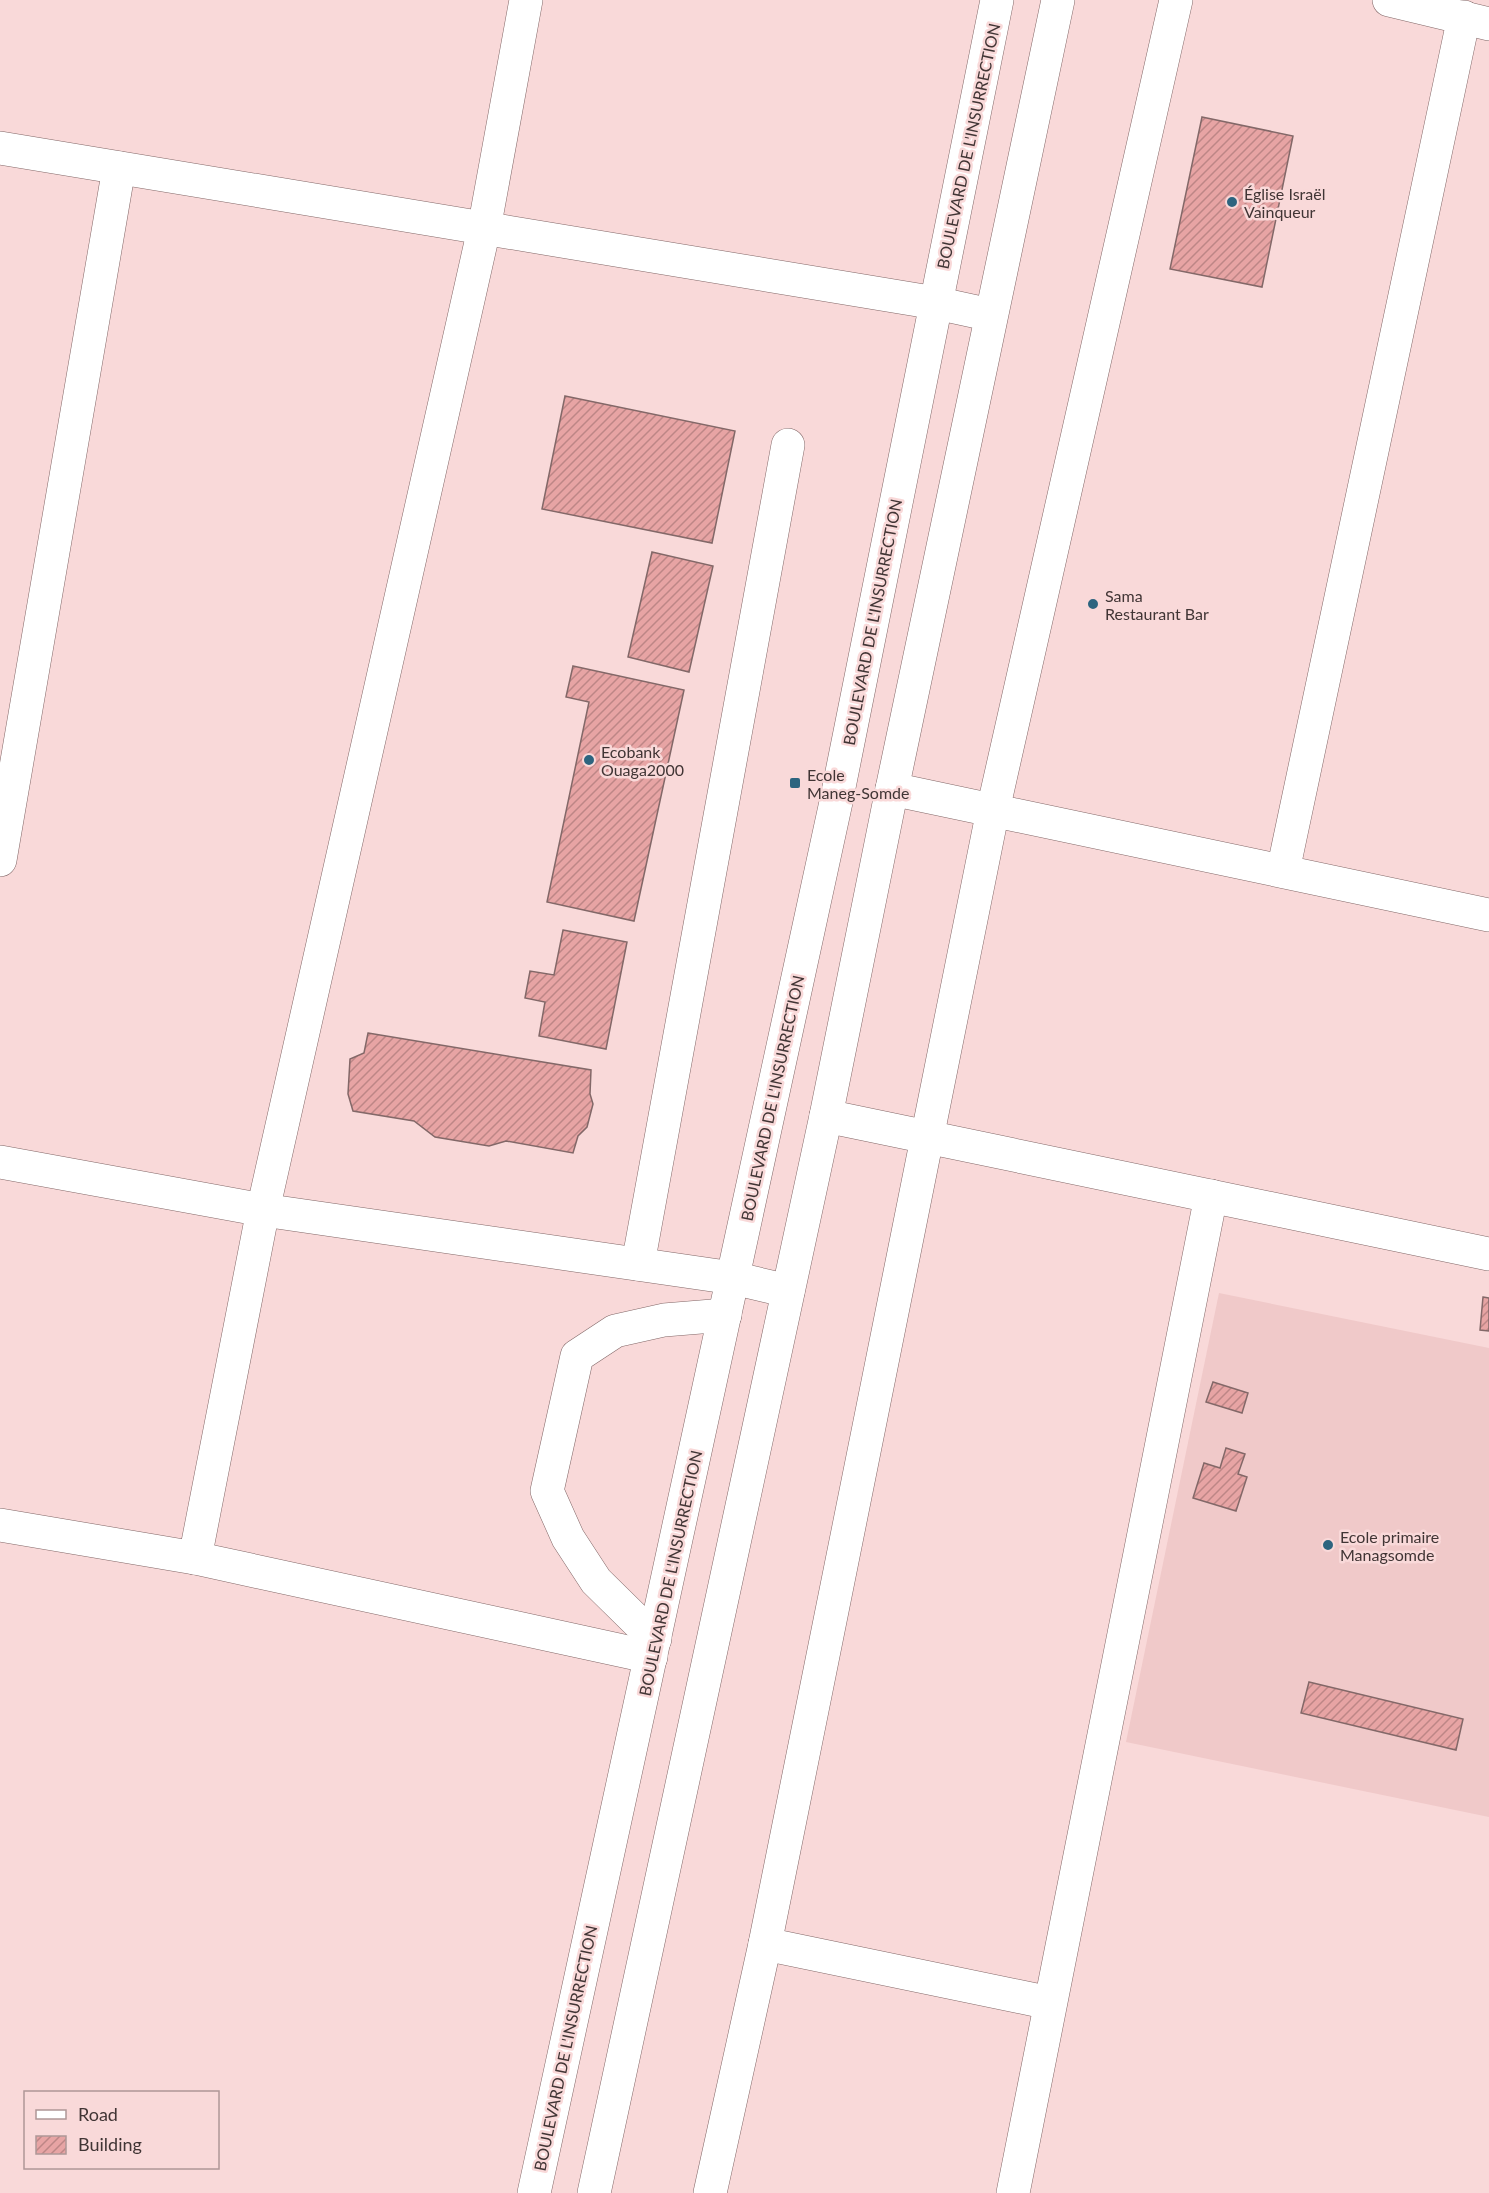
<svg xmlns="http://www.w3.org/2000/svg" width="1489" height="2193" viewBox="0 0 1489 2193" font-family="Lato,sans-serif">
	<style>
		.built { fill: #f0c9c9 }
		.building { fill: url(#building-hatch); stroke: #836868; stroke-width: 1.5 }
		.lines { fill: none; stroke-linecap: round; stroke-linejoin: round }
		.minor-casing { stroke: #826767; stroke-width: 34 }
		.major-casing { stroke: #826767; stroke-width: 34 }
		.minor { stroke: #fff; stroke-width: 33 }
		.major { stroke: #fff; stroke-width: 33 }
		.poi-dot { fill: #2d647f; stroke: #f9d9d9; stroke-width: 2 }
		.labels { text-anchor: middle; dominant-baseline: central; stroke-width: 5; stroke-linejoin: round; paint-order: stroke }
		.street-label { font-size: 16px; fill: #413535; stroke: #f9d9d9 }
		.poi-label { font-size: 16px; fill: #413535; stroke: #f9d9d9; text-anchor: start }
	</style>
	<defs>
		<pattern id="building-hatch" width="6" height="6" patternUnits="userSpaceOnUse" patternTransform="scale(1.5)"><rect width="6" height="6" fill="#e7a4a4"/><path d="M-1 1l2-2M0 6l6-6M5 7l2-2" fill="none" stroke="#bd8686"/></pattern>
	</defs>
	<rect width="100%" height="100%" fill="#f9d9d9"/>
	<path class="built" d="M1219 1293 1489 1348V1817L1126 1742Z"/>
	<g class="building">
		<path d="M1202 117 1293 136 1262 287 1170 269Z"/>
		<path d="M565 396 735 431 712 543 542 509Z"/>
		<path d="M652 552 713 566 689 672 628 657Z"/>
		<path d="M573 666 684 690 634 921 547 902 589 702 566 697Z"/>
		<path d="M563 930 627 942 606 1049 539 1036 545 1002 525 998 530 971 554 975Z"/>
		<path d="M368 1033 591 1070 590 1094 593 1104 587 1127 578 1136 573 1153 506 1141 489 1146 435 1137 414 1121 353 1111 348 1094 350 1059 364 1053Z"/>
		<path d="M1483 1297 1489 1298V1331L1480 1330Z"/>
		<path d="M1213 1382 1248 1393 1242 1413 1206 1402Z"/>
		<path d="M1226 1448 1245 1454 1238 1474 1247 1477 1236 1511 1193 1498 1204 1463 1220 1468Z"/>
		<path d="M1309 1682 1463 1719 1456 1750 1301 1713Z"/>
	</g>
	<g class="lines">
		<g class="minor-casing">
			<g id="minor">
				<path d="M1389 0 1489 24"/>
				<path d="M0 148 936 303 991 315"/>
				<path d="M892 789 1489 915"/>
				<path d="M0 860 119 168"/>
				<path d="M1283 871 1464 17"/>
				<path d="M826 1116 1489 1254"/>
				<path d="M0 1162 263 1210 733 1278 788 1291"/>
				<path d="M638 1264 788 445"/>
				<path d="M0 1525 195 1558 651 1657"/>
				<path d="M195 1558 263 1210 484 229 526 0"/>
				<path d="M655 1639 596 1581 568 1538 547 1491 577 1356 615 1331 664 1320 725 1315"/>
				<path d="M765 1944 1050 2003"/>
				<path d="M710 2193 765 1944 993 810 1176 0"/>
				<path d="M1013 2193 1211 1196"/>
			</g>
		</g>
		<g class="major-casing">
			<g id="major">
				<path d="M534 2193 836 802 997 0"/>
				<path d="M594 2193 826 1116 892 789 1058 0"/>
			</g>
		</g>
		<use href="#minor" class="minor"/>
		<use href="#major" class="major"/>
	</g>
	<g class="poi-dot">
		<circle cx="1232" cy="202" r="6"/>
		<circle cx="1093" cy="604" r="6"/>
		<circle cx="589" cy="760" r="6"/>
		<rect x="789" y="777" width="12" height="12" rx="3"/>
		<circle cx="1328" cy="1545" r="6"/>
	</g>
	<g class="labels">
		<g class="street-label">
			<text transform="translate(968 146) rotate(-78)">BOULEVARD DE L'INSURRECTION</text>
			<text transform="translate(872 622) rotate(-79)">BOULEVARD DE L'INSURRECTION</text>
			<text transform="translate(772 1098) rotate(-78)">BOULEVARD DE L'INSURRECTION</text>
			<text transform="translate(670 1573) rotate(-78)">BOULEVARD DE L'INSURRECTION</text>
			<text transform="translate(565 2048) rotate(-78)">BOULEVARD DE L'INSURRECTION</text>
		</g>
		<g class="poi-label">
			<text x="1244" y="193">Église Israël<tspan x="1244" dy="18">Vainqueur</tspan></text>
			<text x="1105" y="595">Sama<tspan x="1105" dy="18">Restaurant Bar</tspan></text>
			<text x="601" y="751">Ecobank<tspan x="601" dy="18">Ouaga2000</tspan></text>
			<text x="807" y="774">Ecole<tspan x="807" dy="18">Maneg-Somde</tspan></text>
			<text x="1340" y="1536">Ecole primaire<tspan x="1340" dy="18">Managsomde</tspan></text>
		</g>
	</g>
	<rect x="24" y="2091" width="195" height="78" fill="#f9d9d9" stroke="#af9797" stroke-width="1.5"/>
	<rect x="36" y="2110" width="30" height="9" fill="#ffffff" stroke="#af9797" stroke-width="1.5"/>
	<text x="78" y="2121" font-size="18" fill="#413535">Road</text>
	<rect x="36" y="2136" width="30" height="18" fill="url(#building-hatch)" stroke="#af9797" stroke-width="1.5"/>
	<text x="78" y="2151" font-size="18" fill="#413535">Building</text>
</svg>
